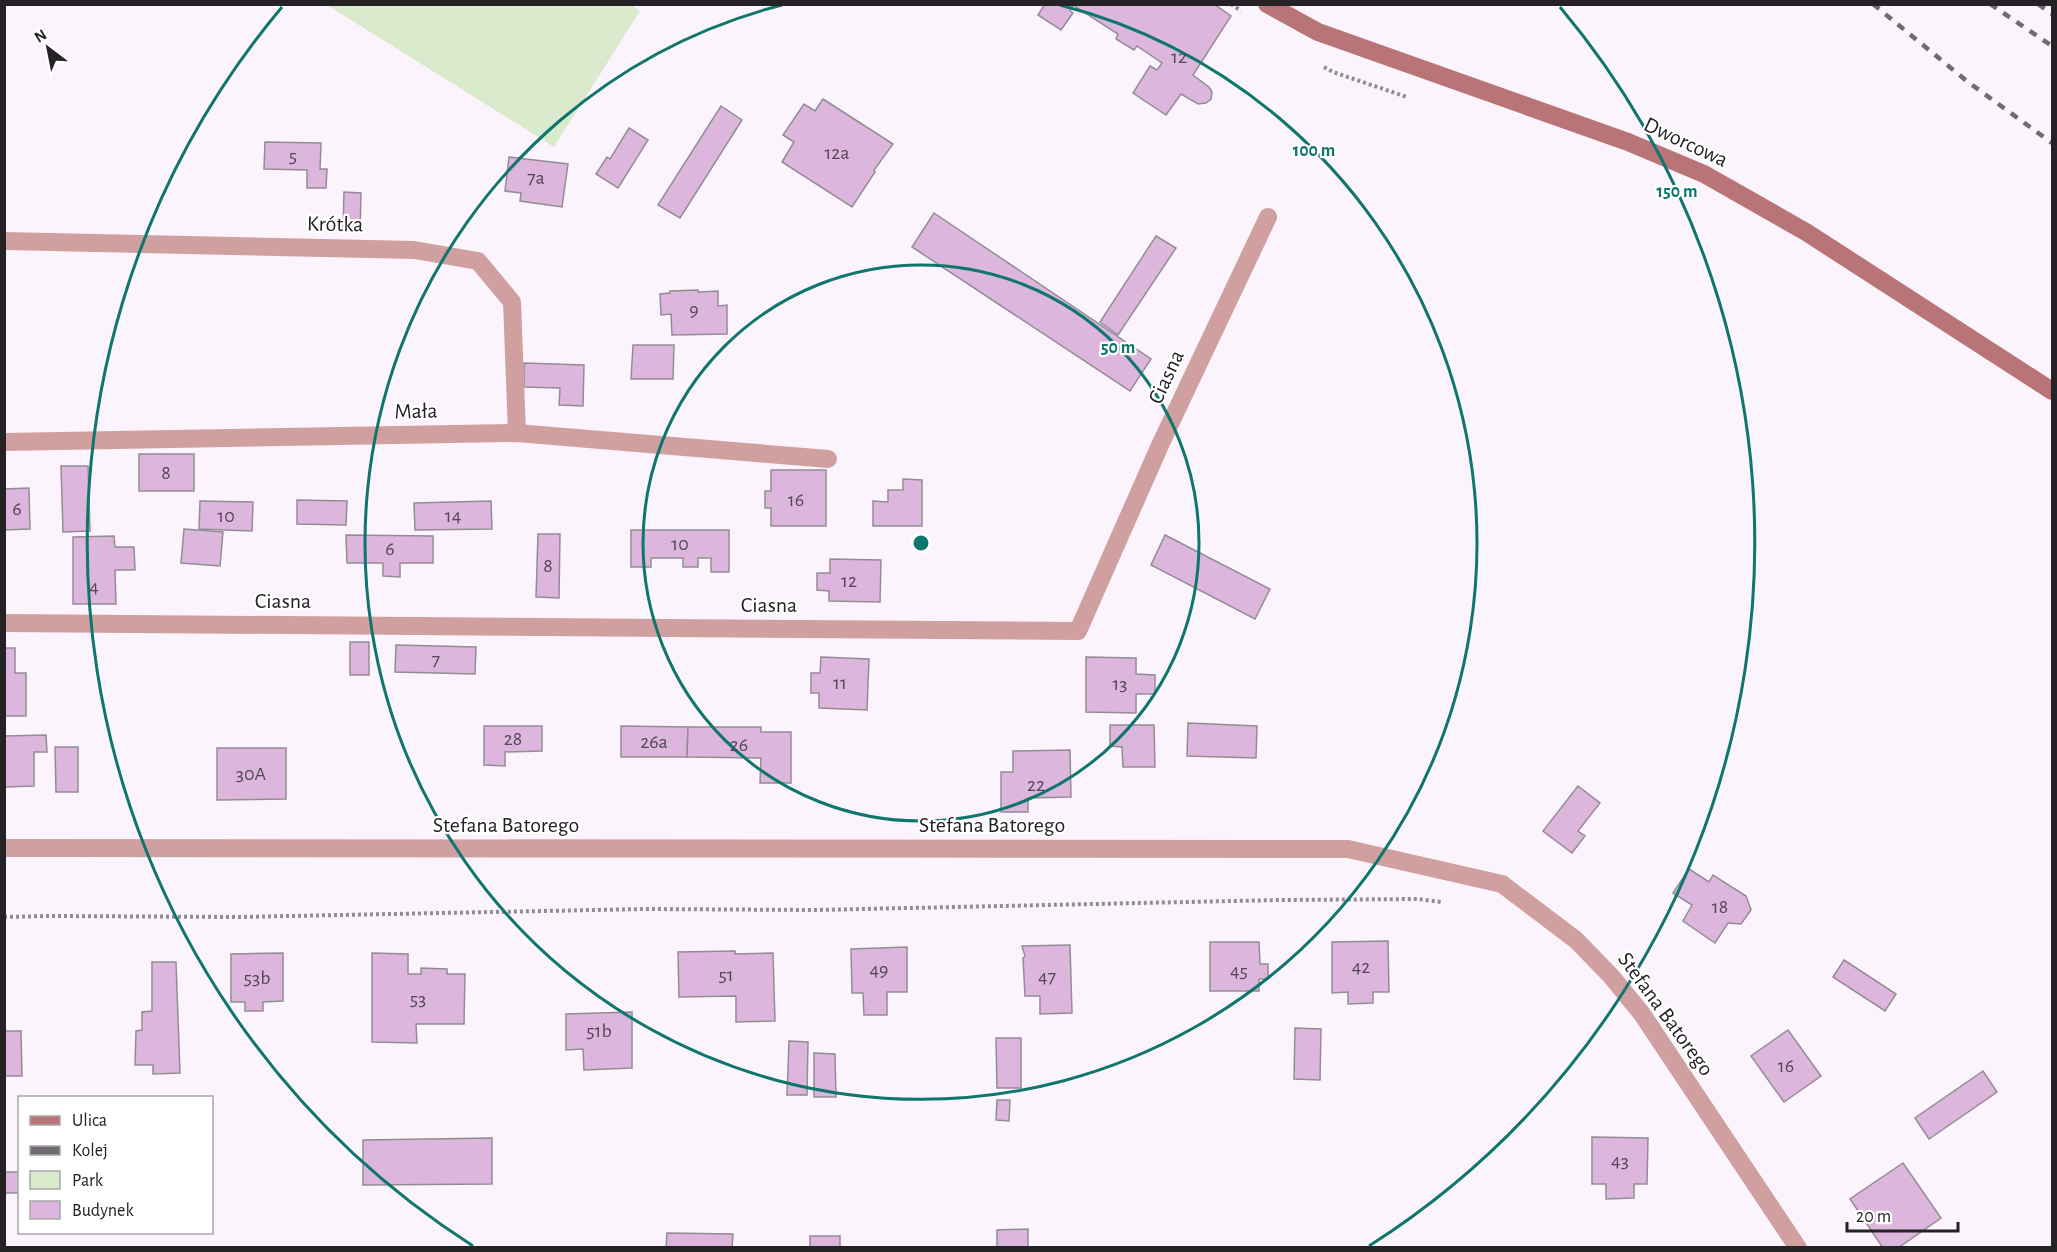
<svg xmlns="http://www.w3.org/2000/svg" width="2057" height="1252" viewBox="0 0 2057 1252" font-family="'Alegreya Sans',sans-serif">
	<style>
		.green { fill: #d9eacd }
		.building { fill: #dcb6dd; stroke: #948c94; stroke-width: 1.5 }
		.lines { fill: none; stroke-linecap: round; stroke-linejoin: round }
		.path { stroke: #918c91; stroke-width: 4; stroke-dasharray: 3 3; stroke-linecap: butt }
		.street { stroke: #d0a0a0; stroke-width: 18 }
		.secondary { stroke: #b97477; stroke-width: 18 }
		.rail { stroke: #706b70; stroke-width: 4.5; stroke-dasharray: 8 8; stroke-linecap: butt }
		.ring { fill: none; stroke: #0f766e; stroke-width: 3 }
		.labels { text-anchor: middle; dominant-baseline: central; stroke-width: 4.5; stroke-linejoin: round; paint-order: stroke }
		.number-label { font-size: 20px; fill: #534753 }
		.street-label { font-size: 22px; fill: #252225; stroke: #fff }
		.centre { fill: #0f766e; stroke: #fff; stroke-width: 3 }
		.ring-label { font-size: 18px; text-anchor: middle; font-weight: bold; fill: #0f766e; stroke: #fff; stroke-width: 4.5; stroke-linejoin: round; paint-order: stroke }
	</style>
	<rect width="100%" height="100%" fill="#fcf4fc"/>
	<path class="green" d="M631 5 640 11 554 147 327 5Z"/>
	<g class="building">
		<path d="M1045 4H1214L1231 16 1193 75 1209 87 1212 92 1211 99 1206 103 1198 104 1181 94 1166 115 1133 93 1150 66 1157 70 1162 63 1137 46 1134 50 1116 39 1118 34 1073 5 1070 11 1073 13 1061 30 1038 15Z"/>
		<path d="M823 99 893 144 874 170 875 172 852 207 782 162 794 142 783 135 804 104 815 111Z"/>
		<path d="M721 106 742 120 680 218 658 205Z"/>
		<path d="M629 128 648 140 618 188 596 174 607 157 610 159Z"/>
		<path d="M265 142 321 143 320 169H327L326 188H307V170L264 169Z"/>
		<path d="M509 157 568 164 562 207 520 201 521 193 505 191Z"/>
		<path d="M344 192 361 193 360 232 343 231Z"/>
		<path d="M934 213 1151 359 1130 391 912 247Z"/>
		<path d="M1156 236 1176 248 1118 335 1100 322Z"/>
		<path d="M698 290V292L718 291V306L727 305V334L672 335 671 314 661 315 660 294 670 293V291Z"/>
		<path d="M633 345H674L673 379H631Z"/>
		<path d="M524 363 584 365 583 406 559 405 560 388 524 387Z"/>
		<rect x="139" y="454" width="55" height="37"/>
		<path d="M61 466H88L90 531 63 532Z"/>
		<path d="M771 470H826V526H771V508H765V491H771Z"/>
		<path d="M903 479 922 480V526H873V501L888 502V490H903Z"/>
		<path d="M29 488 30 529 4 530V489Z"/>
		<path d="M297 500 347 501 346 525 297 524Z"/>
		<path d="M200 501 253 502 252 531 199 529Z"/>
		<path d="M491 501 492 529 415 530 414 503Z"/>
		<path d="M184 529 223 532 220 566 181 563Z"/>
		<path d="M631 530H729V572H711V558H698V567H683V558H651V567H631Z"/>
		<path d="M538 534H560L559 598 536 597Z"/>
		<path d="M346 535 433 536V563H400V577L383 576V563H347Z"/>
		<path d="M1165 535 1270 589 1255 619 1151 565Z"/>
		<path d="M114 536 115 547H134L135 570H115L116 604H73V537Z"/>
		<path d="M830 559 881 560 880 602 829 601V591L817 590V573H830Z"/>
		<rect x="350" y="642" width="19" height="33"/>
		<path d="M396 645 476 647 475 674 395 672Z"/>
		<path d="M4 648H15V673H26V716H4Z"/>
		<path d="M821 657 869 659 867 710 819 708V693H811V673H820Z"/>
		<path d="M1086 657 1136 658V674L1155 675V694H1136V713L1086 712Z"/>
		<path d="M1188 723 1257 726 1256 758 1187 756Z"/>
		<path d="M1110 725H1154L1155 767H1123L1122 747 1110 746Z"/>
		<path d="M484 726H542V751L505 752V766L484 765Z"/>
		<path d="M621 726 688 727 687 757H621Z"/>
		<path d="M688 727H761V732H791V783H760L761 758 687 757Z"/>
		<path d="M46 735 47 752H34V786L4 787V736Z"/>
		<path d="M55 747H78V792H56Z"/>
		<path d="M217 748H286V799L217 800Z"/>
		<path d="M1070 750 1071 797 1028 798V812H1001V772H1013V751Z"/>
		<path d="M1578 786 1600 803 1578 831 1585 836 1572 853 1543 831Z"/>
		<path d="M1689 869 1709 882 1713 875 1746 896 1751 910 1741 924 1728 923 1715 943 1683 921 1692 905 1673 893Z"/>
		<path d="M1388 941 1389 992H1373V1003L1348 1004V992L1332 993V942Z"/>
		<path d="M1210 942H1259L1260 964H1268V979H1259V991H1210Z"/>
		<path d="M1070 945 1072 1013 1040 1014V996H1025L1023 958 1025 956 1022 946Z"/>
		<path d="M907 947V992H887V1015H864L863 993H852L851 949Z"/>
		<path d="M735 951V954L773 953 775 1021 736 1022V996L679 997 678 952Z"/>
		<path d="M283 953V1001L263 1002V1011H245V1002H231V954Z"/>
		<path d="M372 953 408 954V974H421V968L447 969V974H465L464 1024H416L417 1043 372 1042Z"/>
		<path d="M1844 960 1896 994 1885 1011 1833 977Z"/>
		<path d="M152 962H176L180 1073 153 1074V1065H135L136 1031 142 1030V1012L152 1011Z"/>
		<path d="M632 1012V1068L584 1070 583 1049 566 1050V1014Z"/>
		<path d="M1295 1028 1321 1029 1320 1080 1294 1079Z"/>
		<path d="M1788 1030 1821 1076 1784 1102 1751 1056Z"/>
		<path d="M4 1031H21L22 1076H4Z"/>
		<path d="M996 1038H1021V1088H997Z"/>
		<path d="M789 1041 808 1042 807 1095H787Z"/>
		<path d="M814 1053 835 1054 836 1097H814Z"/>
		<path d="M1983 1071 1997 1092 1929 1139 1915 1118Z"/>
		<path d="M997 1100H1010L1009 1121 996 1120Z"/>
		<path d="M1592 1137 1648 1138 1647 1184H1634V1198L1606 1199V1184H1592Z"/>
		<path d="M492 1138V1184L363 1185V1140Z"/>
		<path d="M1903 1163 1941 1218 1898 1248H1883L1850 1199Z"/>
		<rect x="4" y="1172" width="16" height="21"/>
		<path d="M1028 1229V1248H997V1230Z"/>
		<path d="M667 1233 733 1234 732 1248H666Z"/>
		<rect x="810" y="1236" width="30" height="12"/>
	</g>
	<g class="lines">
		<g class="path">
			<path d="M1231 4 1241 11"/>
			<path d="M1324 67 1333 72 1407 97"/>
			<path d="M4 917 51 916 238 917 645 909 816 910 1279 900 1418 899 1441 902"/>
		</g>
		<g class="street">
			<path d="M4 241 414 250 478 261 512 302 517 433"/>
			<path d="M4 442 517 433 828 459"/>
			<path d="M4 623 1078 631 1161 443 1268 217"/>
			<path d="M4 848 1348 849 1502 884 1576 940 1611 976 1642 1014 1798 1248"/>
		</g>
		<path class="secondary" d="M1267 4 1318 32 1628 142 1704 174 1806 232 2052 391"/>
		<g class="rail">
			<path d="M1873 4 1968 82 2052 143"/>
			<path d="M1990 4 2052 46"/>
			<path d="M2038 4 2052 14"/>
		</g>
	</g>
	<g class="ring">
		<circle cx="921" cy="543" r="278"/>
		<path d="M1060 5A556 556 0 1 1 782 5"/>
		<path d="M473 1246A834 834 0 0 1 282 7M1560 7A834 834 0 0 1 1369 1246"/>
	</g>
	<g class="labels">
		<g class="number-label">
			<text x="1179" y="57">12</text>
			<text x="837" y="153">12a</text>
			<text x="293" y="156">5</text>
			<text x="536" y="178">7a</text>
			<text x="694" y="310">9</text>
			<text x="166" y="473">8</text>
			<text x="796" y="500">16</text>
			<text x="17" y="509">6</text>
			<text x="226" y="516">10</text>
			<text x="453" y="516">14</text>
			<text x="680" y="544">10</text>
			<text x="390" y="549">6</text>
			<text x="548" y="566">8</text>
			<text x="849" y="581">12</text>
			<text x="94" y="587">4</text>
			<text x="436" y="660">7</text>
			<text x="840" y="683">11</text>
			<text x="1120" y="684">13</text>
			<text x="513" y="739">28</text>
			<text x="654" y="742">26a</text>
			<text x="739" y="745">26</text>
			<text x="251" y="774">30A</text>
			<text x="1036" y="785">22</text>
			<text x="1720" y="907">18</text>
			<text x="1361" y="967">42</text>
			<text x="879" y="970">49</text>
			<text x="1239" y="971">45</text>
			<text x="726" y="975">51</text>
			<text x="1047" y="977">47</text>
			<text x="257" y="978">53b</text>
			<text x="418" y="999">53</text>
			<text x="599" y="1031">51b</text>
			<text x="1786" y="1066">16</text>
			<text x="1620" y="1161">43</text>
		</g>
		<g class="street-label">
			<text transform="translate(1686 142) rotate(25)">Dworcowa</text>
			<text transform="translate(335 224) rotate(1)">Krótka</text>
			<text transform="translate(1166 377) rotate(-65)">Ciasna</text>
			<text transform="translate(416 411) rotate(-1)">Mała</text>
			<text x="283" y="601">Ciasna</text>
			<text x="769" y="605">Ciasna</text>
			<text x="506" y="825">Stefana Batorego</text>
			<text x="992" y="825">Stefana Batorego</text>
			<text transform="translate(1666 1014) rotate(54)">Stefana Batorego</text>
		</g>
	</g>
	<circle cx="921" cy="543" r="9" class="centre"/>
	<g class="ring-label">
		<text x="1314" y="156">100 m</text>
		<text x="1677" y="197">150 m</text>
		<text x="1118" y="353">50 m</text>
	</g>
	<rect width="2057" height="1252" fill="none" stroke="#252225" stroke-width="12"/>
	<rect x="18" y="1096" width="195" height="138" fill="#ffffff" stroke="#a8a7a8" stroke-width="1.5"/>
	<rect x="30" y="1116" width="30" height="9" fill="#b97477" stroke="#a8a7a8" stroke-width="1.5"/>
	<text x="72" y="1126" font-size="18" fill="#252225">Ulica</text>
	<rect x="30" y="1146" width="30" height="9" fill="#706b70" stroke="#a8a7a8" stroke-width="1.5"/>
	<text x="72" y="1156" font-size="18" fill="#252225">Kolej</text>
	<rect x="30" y="1171" width="30" height="18" fill="#d9eacd" stroke="#a8a7a8" stroke-width="1.5"/>
	<text x="72" y="1186" font-size="18" fill="#252225">Park</text>
	<rect x="30" y="1201" width="30" height="18" fill="#dcb6dd" stroke="#a8a7a8" stroke-width="1.5"/>
	<text x="72" y="1216" font-size="18" fill="#252225">Budynek</text>
	<g transform="translate(48 48) rotate(328)" stroke="#ffffff" stroke-width="4.5" paint-order="stroke">
	<path d="M0-4.5L10 22L0 15L-10 22Z" fill="#252225"/>
	<text y="-9" font-size="16" font-weight="bold" text-anchor="middle" fill="#252225">N</text>
	</g>
	<path d="M1847 1222v9h111v-9" fill="none" stroke="#252225" stroke-width="3"/>
	<text x="1856" y="1222" font-size="18" fill="#252225" stroke="#ffffff" stroke-width="4.5" paint-order="stroke">20 m</text>
</svg>
